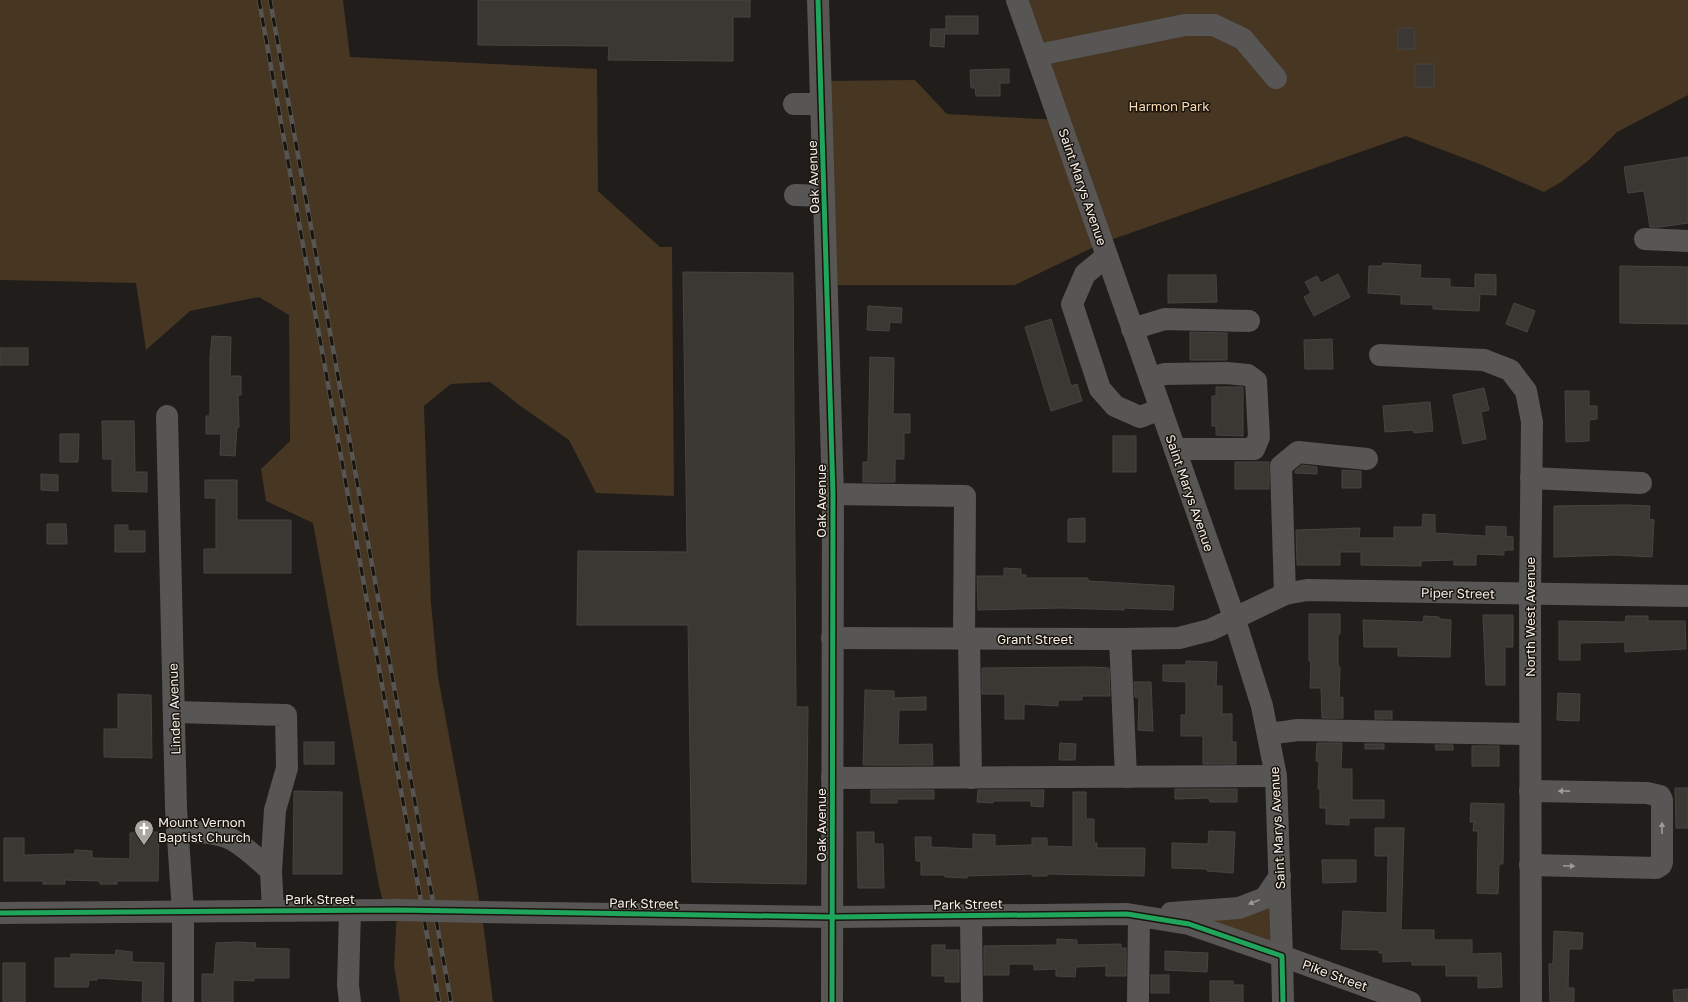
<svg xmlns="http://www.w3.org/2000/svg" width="1688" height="1002" viewBox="0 0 1688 1002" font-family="'Golos Text',sans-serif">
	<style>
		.green { fill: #463622 }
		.building { fill: #3b3834; stroke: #464441 }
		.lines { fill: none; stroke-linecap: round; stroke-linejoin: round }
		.minor { stroke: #575655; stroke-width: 22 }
		.major { stroke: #585655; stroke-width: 22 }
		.rail-casing { stroke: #575553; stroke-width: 4.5 }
		.rail { stroke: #1a140d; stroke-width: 3; stroke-dasharray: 9; stroke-linecap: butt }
		.minor-bridge { stroke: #575655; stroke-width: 22 }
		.cycleway-casing { stroke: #1a140d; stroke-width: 8 }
		.cycleway { stroke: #20a55d; stroke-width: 5 }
		.oneway { fill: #9d9a98 }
		.labels { text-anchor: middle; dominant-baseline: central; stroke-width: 3; stroke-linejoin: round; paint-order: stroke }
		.park-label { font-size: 13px; fill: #fadab5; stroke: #1a140d }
		.street-label { font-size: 13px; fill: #f3eee9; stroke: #1a140d }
		.poi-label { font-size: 13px; fill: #f3eee9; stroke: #1a140d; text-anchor: start }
	</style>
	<rect width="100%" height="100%" fill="#201d1a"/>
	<g class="green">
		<path d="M0 0H343L350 57 597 69 598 191 660 247H672L674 496 596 493 569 440 519 405 490 382 451 384 424 406 431 603 438 677 476 881 484 930 493 1002H400L394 966 397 910H385L379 886 313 523 266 501 261 469 290 441 289 315 259 297 190 311 146 350 136 283 0 280Z"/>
		<path d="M1017 0H1688V95L1617 132 1589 160 1561 182 1544 192 1482 165 1406 136 1102 243 1015 285H827L820 81 915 80 947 114 1060 120Z"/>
		<path d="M1280 876 1282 956 1189 924 1239 908Z"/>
	</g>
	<g class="building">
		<path d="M478 0H750V17H733V61L608 60 609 46 478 45Z"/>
		<rect x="946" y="16" width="32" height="18"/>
		<path d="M1398 28H1414L1415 49H1398Z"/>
		<path d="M931 29H945L944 47 930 46Z"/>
		<rect x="1415" y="64" width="19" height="23"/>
		<path d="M1009 69V83H1000V96H976L975 88H971L970 70Z"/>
		<path d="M1688 157V223L1660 227H1650L1644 191 1628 193 1624 167Z"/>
		<path d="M1383 263 1421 265 1420 278 1450 279V287L1475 288V274L1496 275V295L1480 294 1479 311 1433 309V305L1401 304V295L1368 293 1369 266H1382Z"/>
		<path d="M1620 266 1688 267V324L1620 323Z"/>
		<path d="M683 272 793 273 796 707H808L806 884 692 882 688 625H577L578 551 687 552Z"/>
		<path d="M1338 274 1350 297 1314 316 1304 297 1311 293 1305 282 1317 276 1321 283Z"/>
		<path d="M1168 275H1216L1217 302 1168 303Z"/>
		<path d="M1514 303 1535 311 1527 332 1506 324Z"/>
		<path d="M868 306 902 308 901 323 890 322 889 331 867 330Z"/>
		<path d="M1051 319 1071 386 1077 384 1082 401 1051 411 1025 327Z"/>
		<path d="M1190 332 1227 333V360H1190Z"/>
		<path d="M212 336 231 337 230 376H241V395H238L239 427H237L235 456 220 455 221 434H206V416H210V358Z"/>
		<path d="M1332 339 1333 369H1305L1304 340Z"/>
		<rect x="0" y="348" width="28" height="17"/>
		<path d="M870 357 894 358 893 414H910V433H904V459H895V482H863V462H868Z"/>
		<path d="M1216 387H1243V436L1216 435V426H1212V396H1216Z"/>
		<path d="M1484 388 1489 410 1481 412 1486 439 1463 444 1453 395Z"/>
		<path d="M1565 391H1589V406H1597V419L1589 420V441L1566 442Z"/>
		<path d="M1430 402 1433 431 1414 433 1413 430 1385 432 1383 406Z"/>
		<path d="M102 421H134L135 472H147V492L112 491V459H103Z"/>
		<path d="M60 434H79L78 462H60Z"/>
		<rect x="1113" y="436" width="23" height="36"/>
		<rect x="1235" y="462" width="34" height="27"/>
		<path d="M1302 465 1317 467V474L1295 473V471Z"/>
		<path d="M1342 470 1361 471V488H1342Z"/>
		<path d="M41 474 58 475V491L41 490Z"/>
		<path d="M205 480H237V520H291V573H204V549H216V498H205Z"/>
		<path d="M1626 505 1650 506 1649 519 1654 520 1652 557 1616 555 1554 557V506Z"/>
		<path d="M1423 514 1435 515V533L1486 536V526L1506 527V536L1513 537V550H1504V555L1476 554V565H1454V560L1421 561V566L1361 565V552H1340V565H1297L1296 530 1360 528 1359 538H1394V527H1422Z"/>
		<path d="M1085 518V542H1068V519Z"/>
		<path d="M47 524H66L67 544H47Z"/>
		<path d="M115 525H128V531H145V552H115Z"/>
		<path d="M1004 568 1021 569V575H1026V578H1088V581L1174 586 1173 610 1124 608V610L1061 608 978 610 977 576H1004Z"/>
		<path d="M1309 614H1340V634H1338V667H1340L1339 698 1343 697V718H1322L1321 688H1310L1311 661H1309Z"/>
		<path d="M1483 615H1513V647H1505V685H1486Z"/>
		<path d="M1424 616 1439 617V619L1451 620 1450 657 1398 656V647H1364L1363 620 1423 622Z"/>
		<path d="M1626 616H1648V621H1685L1686 649 1625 652V642L1580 643V660H1559V621L1625 622Z"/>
		<path d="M1186 661 1217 662 1216 686H1222V714H1232V742H1236V764H1203V736H1181V715H1186V682L1163 681V665H1186Z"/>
		<path d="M1091 667 1109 668 1110 696H1082V700H1058V706L1024 704V719H1005V694H982V668Z"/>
		<path d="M1134 682H1151L1153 731 1138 730 1139 698 1135 697Z"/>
		<path d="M865 690 894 691V698L926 697V710H899L898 745 932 744 933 765H863Z"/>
		<path d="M1558 693 1580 694 1579 721 1557 720Z"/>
		<path d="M118 694 151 695 152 758 104 757V729H118Z"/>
		<rect x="1375" y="711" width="17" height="8"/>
		<rect x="304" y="742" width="30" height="22"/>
		<path d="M1060 743 1076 744 1075 760H1059Z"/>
		<path d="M1317 743H1342L1341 769H1352V800H1384V818H1349V825L1326 824V808H1320V789H1318L1319 761H1316Z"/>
		<rect x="1365" y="744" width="19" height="5"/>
		<path d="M1435 745H1453V750H1436Z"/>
		<rect x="1472" y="746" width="27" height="20"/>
		<path d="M1675 788H1688V828H1676Z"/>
		<path d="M1175 789H1237V802H1210L1209 798 1175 799Z"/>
		<path d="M871 790H934V799H897V803H871Z"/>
		<path d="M978 790H1044L1043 807 1031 806V801H993V803L977 802Z"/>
		<path d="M294 791 342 792V874H293Z"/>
		<path d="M1073 792H1086V819H1094V843H1097V848H1145L1144 876 1047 874V876H1032V874L967 876V878L945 877V875H921V861H916L915 837H931V847L973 849V834L995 835V846L1032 845V838H1047V846L1073 847Z"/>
		<path d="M1471 803 1504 804 1503 864H1499L1498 894 1477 893 1478 831H1473L1474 822H1470Z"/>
		<path d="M1375 828H1404L1401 930H1434V940H1472V954L1501 953 1502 987 1478 988V976H1446V965H1412V961L1383 962V953H1379V950L1341 949 1343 911 1387 913 1388 856H1375Z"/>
		<path d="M1209 831 1235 832 1233 873 1207 871V869L1172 868V843L1208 844Z"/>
		<path d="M159 832 158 881H117V884H100V881L65 880V884H43V881H4V838H24V855L75 854V850L92 851V858L130 859V833Z"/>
		<path d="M857 832H874V844H883L884 888H858Z"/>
		<path d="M1322 860H1356V882L1323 883Z"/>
		<path d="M1554 931 1583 933 1582 949H1569L1568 988H1574V1002H1550L1549 964H1553Z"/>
		<path d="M1057 939 1077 940V945L1121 944V948H1126V976H1106V966L1076 967 1075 977 1056 976V969L1034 970V964H1009V975H984V946L1057 945Z"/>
		<path d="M239 942 256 943 255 948 289 949V978H254V981L233 980V1002H202V974H214L216 943Z"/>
		<path d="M932 945H945V950H959V982H945V976H932Z"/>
		<path d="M116 950 132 952V962L164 963 163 1002H142L143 981 97 978V980H89L88 987H55V958H71V954L115 955Z"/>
		<path d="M1165 951 1208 953 1207 972 1165 970Z"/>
		<rect x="3" y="963" width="22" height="39"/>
		<rect x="1151" y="975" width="18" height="18"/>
		<path d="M1210 981H1233V985H1243V1002H1210Z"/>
		<path d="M1688 989V1002H1674L1673 990Z"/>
	</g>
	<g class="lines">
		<g class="minor">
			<path d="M818 0 833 494 832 1002"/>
			<path d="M1038 55 1185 25H1214L1243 39 1276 78"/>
			<path d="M794 104H821"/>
			<path d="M795 195 824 196"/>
			<path d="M1645 239 1688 241"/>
			<path d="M1107 256 1085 274 1072 304 1100 389 1115 406 1140 417 1161 409"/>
			<path d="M1132 329 1165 319 1249 321"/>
			<path d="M1380 355 1484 360 1510 370 1526 391 1532 422 1530 594 1531 1002"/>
			<path d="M1150 379 1164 374 1226 373 1248 375 1256 381 1259 437 1254 449H1175"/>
			<path d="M167 416 176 808 183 912V1002"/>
			<path d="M1531 478 1641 483"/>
			<path d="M833 494 965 496 964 638"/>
			<path d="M1285 594 1281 466 1298 452 1367 459"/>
			<path d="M832 638 1120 639 1179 638 1210 630 1285 594 1307 590 1688 596"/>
			<path d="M969 638 971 778"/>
			<path d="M1120 639 1126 777"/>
			<path d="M174 712 286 715 287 768 275 810 271 871"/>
			<path d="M1268 734 1298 730 1530 734"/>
			<path d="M832 778 1276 776"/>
			<path d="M1530 791 1647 793 1660 796 1662 800V862L1661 865 1656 868 1530 865"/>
			<path d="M177 832C193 832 208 831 223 836 239 840 259 860 271 871L273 910"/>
			<path d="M350 910 348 985 350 1002"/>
			<path d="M480 912 833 917 1127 914 1189 924 1282 956 1283 1002"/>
			<path d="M0 913 397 910"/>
			<path d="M1171 913 1239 908 1265 898 1280 876"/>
			<path d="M971 915 972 1002"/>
			<path d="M1138 1002 1139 916"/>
		</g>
		<path class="major" d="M1017 0 1234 617 1262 706 1276 776 1282 956 1410 1002"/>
		<g class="rail-casing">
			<g id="rail">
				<path d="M259 0 439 1002"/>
				<path d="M270 0 451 1002"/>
			</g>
		</g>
		<use href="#rail" class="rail"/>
		<path class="minor-bridge" d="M397 910 480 912"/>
		<g class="cycleway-casing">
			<g id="cycleway">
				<path d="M818 0 833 494 832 1002"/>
				<path d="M0 913 397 910 833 917 1127 914 1189 924 1282 956 1283 1002"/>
			</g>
		</g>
		<use href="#cycleway" class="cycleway"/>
	</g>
	<defs><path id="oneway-solid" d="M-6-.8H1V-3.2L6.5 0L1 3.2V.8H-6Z"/></defs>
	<g class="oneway">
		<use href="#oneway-solid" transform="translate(1564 791) rotate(-179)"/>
		<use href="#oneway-solid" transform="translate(1662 828) rotate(-90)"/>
		<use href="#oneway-solid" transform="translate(1569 866) rotate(2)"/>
		<use href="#oneway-solid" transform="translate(1254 902) rotate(158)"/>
	</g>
	<defs>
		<g id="church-pin" transform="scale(1)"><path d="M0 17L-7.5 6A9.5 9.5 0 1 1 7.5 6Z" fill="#a9a5a1" stroke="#1a140d"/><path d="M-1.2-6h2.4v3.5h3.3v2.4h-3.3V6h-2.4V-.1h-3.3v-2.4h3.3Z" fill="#fff"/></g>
	</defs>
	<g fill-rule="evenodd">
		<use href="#church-pin" x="144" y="829"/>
	</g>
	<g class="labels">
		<g class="park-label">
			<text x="1169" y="106">Harmon Park</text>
		</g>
		<g class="street-label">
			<text transform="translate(813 177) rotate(-92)">Oak Avenue</text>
			<text transform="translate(1083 187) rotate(71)">Saint Marys Avenue</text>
			<text transform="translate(1190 493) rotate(71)">Saint Marys Avenue</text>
			<text transform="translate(821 501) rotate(-90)">Oak Avenue</text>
			<text transform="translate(1458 593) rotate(1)">Piper Street</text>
			<text transform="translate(1530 617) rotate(-90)">North West Avenue</text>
			<text x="1035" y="639">Grant Street</text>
			<text transform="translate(174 709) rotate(-92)">Linden Avenue</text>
			<text transform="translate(821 825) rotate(-90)">Oak Avenue</text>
			<text transform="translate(1277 828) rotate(-93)">Saint Marys Avenue</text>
			<text x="320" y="899">Park Street</text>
			<text transform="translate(644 903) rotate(1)">Park Street</text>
			<text transform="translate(968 904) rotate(-1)">Park Street</text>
			<text transform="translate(1335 975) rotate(20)">Pike Street</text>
		</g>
		<g class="poi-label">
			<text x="158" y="822">Mount Vernon<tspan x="158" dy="15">Baptist Church</tspan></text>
		</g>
	</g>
</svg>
